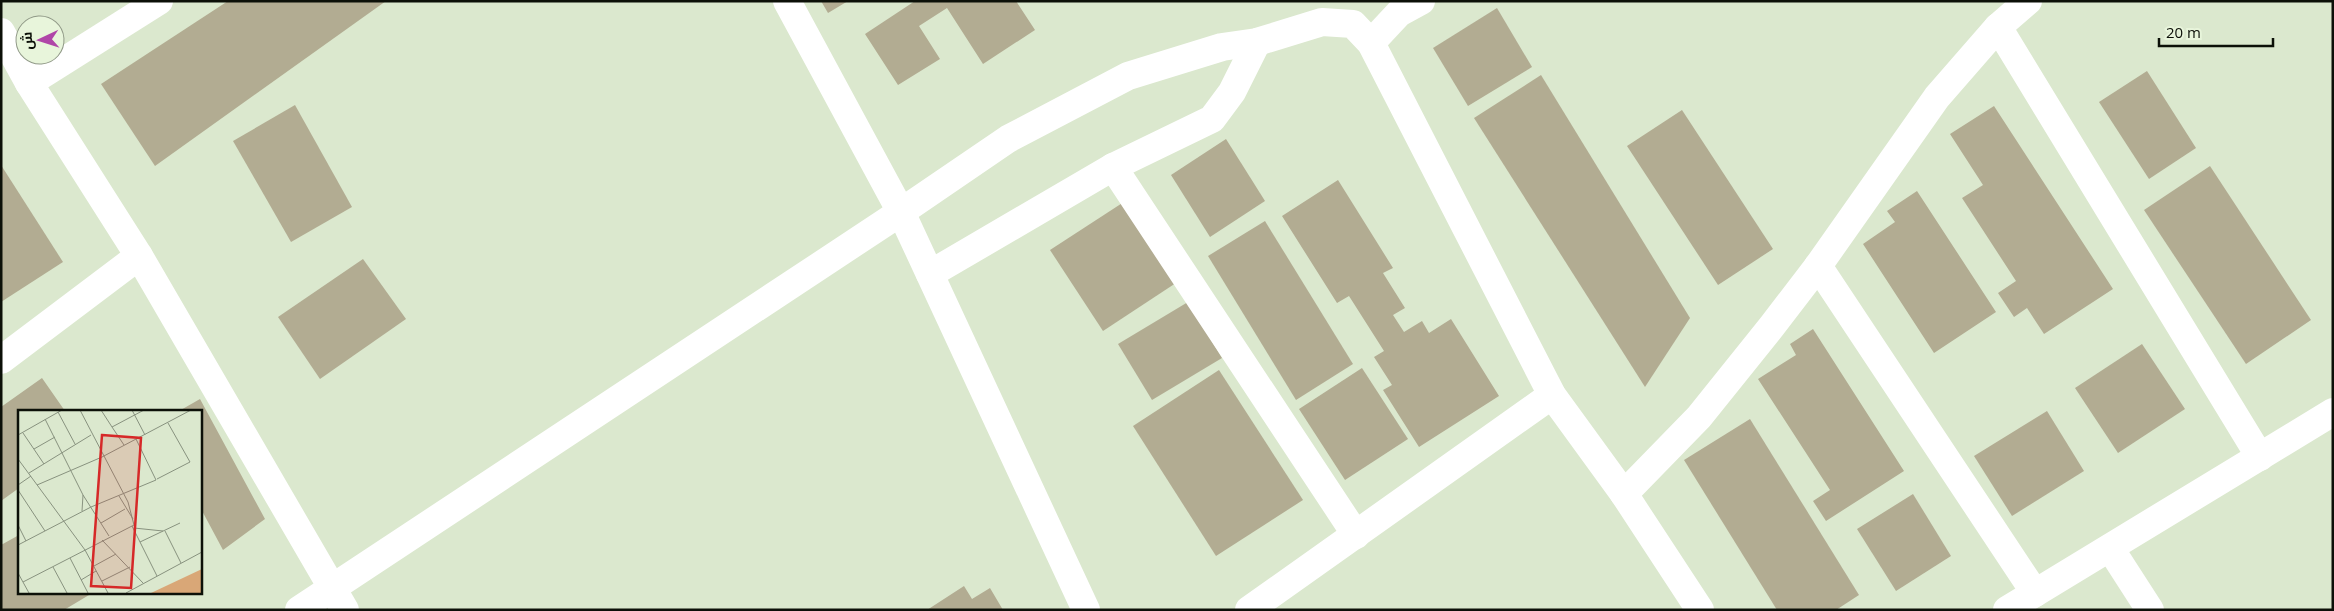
<svg xmlns="http://www.w3.org/2000/svg" width="2334" height="611" viewBox="0 0 2334 611" font-family="'Open Sans',Cairo,sans-serif">
	<style>
		.building { fill: #b2ac92 }
		.lines { fill: none; stroke-linecap: round; stroke-linejoin: round }
		.street { stroke: #fff; stroke-width: 28 }
		.inset-road { fill: none; stroke: #88927f; stroke-width: 1 }
		.view { fill: #d62828; fill-opacity: 0.15; stroke: #d62828; stroke-width: 2.5 }
		.inset-edge { fill: none; stroke: #0c1008; stroke-width: 2.5 }
	</style>
	<rect width="100%" height="100%" fill="#dbe8ce"/>
	<g class="building">
		<path d="M228 1H386L155 166 101 84Z"/>
		<path d="M821 1H848L828 13Z"/>
		<path d="M915 1H1016L1035 30 983 64 947 8 919 26 940 59 898 85 865 34Z"/>
		<path d="M1497 8 1532 67 1468 106 1433 48Z"/>
		<path d="M2147 71 2196 148 2149 179 2099 102Z"/>
		<path d="M1541 75 1690 318 1645 387 1474 118Z"/>
		<path d="M295 105 352 207 291 242 233 141Z"/>
		<path d="M1994 106 2113 289 2044 334 2027 308 2014 317 1998 293 2016 281 1962 198 1983 185 1950 134Z"/>
		<path d="M1682 110 1773 249 1718 285 1627 146Z"/>
		<path d="M1226 139 1265 201 1210 237 1171 175Z"/>
		<path d="M1 165 63 262 1 302Z"/>
		<path d="M2210 166 2311 320 2246 364 2144 210Z"/>
		<path d="M1338 180 1393 268 1383 273 1405 308 1393 315 1404 332 1422 321 1429 333 1451 319 1499 396 1419 447 1383 390 1392 385 1374 357 1384 351 1349 296 1337 303 1282 216Z"/>
		<path d="M1917 191 1996 312 1934 353 1863 244 1895 222 1887 211Z"/>
		<path d="M1130 198 1182 279 1103 331 1050 250Z"/>
		<path d="M1265 221 1353 364 1296 400 1208 256Z"/>
		<path d="M363 259 406 319 320 379 278 317Z"/>
		<path d="M1188 302 1222 358 1152 400 1118 344Z"/>
		<path d="M1813 329 1904 471 1826 521 1813 501 1830 490 1758 379 1796 355 1790 344Z"/>
		<path d="M2142 344 2185 409 2118 453 2075 388Z"/>
		<path d="M1362 368 1408 439 1345 480 1299 409Z"/>
		<path d="M1219 370 1303 500 1216 556 1133 426Z"/>
		<path d="M42 378 65 411H19V488L1 501V407Z"/>
		<path d="M200 399 265 519 223 550 200 507V411H179Z"/>
		<path d="M2047 411 2084 471 2012 516 1974 456Z"/>
		<path d="M1750 419 1859 595 1836 610H1777L1684 460Z"/>
		<path d="M1913 494 1951 556 1896 591 1857 529Z"/>
		<path d="M19 535V592H94L64 610H1V545Z"/>
		<path d="M964 586 972 599 990 588 1003 610H927Z"/>
	</g>
	<g class="lines">
		<g class="street">
			<path d="M787 1 901 212 1086 610"/>
			<path d="M1998 27 2260 457"/>
			<path d="M1 32 29 83 139 256 345 610"/>
			<path d="M1371 43 1399 13 1421 1"/>
			<path d="M29 83 159 1"/>
			<path d="M1113 167 1356 535"/>
			<path d="M1818 266 2035 593"/>
			<path d="M930 274 1113 167 1212 119 1232 92 1257 42"/>
			<path d="M1 360 139 256"/>
			<path d="M1624 494 1699 417 1772 326 1818 266 1937 97 1998 27 2028 1"/>
			<path d="M2110 548 2150 610"/>
			<path d="M299 610 901 212 1008 139 1128 76 1222 47 1257 42 1322 22 1353 24 1371 43 1552 395 1624 494 1700 610"/>
			<path d="M1249 610 1552 395"/>
			<path d="M2007 610 2333 412"/>
		</g>
	</g>
	<g transform="translate(18 410)">
		<rect width="184" height="184" fill="#dbe8ce"/>
		<path d="M184 159V183H133Z" fill="#d9a777"/>
		<path class="inset-road" d="M83 0 94 17M114 0 127 25M40 2 57 34M27 9 65 85 91 126M5 23 26 54M0 25 44 0M106 35 94 17 126 0M16 39 37 27M0 49 67 140 90 183M11 63 73 25M139 69 172 52 150 13M0 75 13 66M19 75 84 47 173 0M0 80 27 121M101 86 115 109M64 101 65 85M83 113 107 99M0 115 8 131M114 116 139 166M116 118 145 121M147 121 163 153M84 130 125 173M122 132 162 113M0 135 73 97 138 70 118 29M52 148 70 183M76 156 98 144M35 157 49 183M0 163 11 183M63 170 78 161M84 171 112 157M5 172 116 115 110 92 62 0M108 183 184 142"/>
		<path class="view" d="M84 25 123 28 113 178 73 176Z"/>
		<rect width="184" height="184" class="inset-edge"/>
	</g>
	<rect width="2334" height="611" fill="none" stroke="#0c1008" stroke-width="5"/>
	<g transform="translate(40 40) rotate(266)"><circle r="24" fill="#e8f5db" stroke="#909987"/>
	<path d="M0-4L9 19L0 12L-9 19Z" fill="#b046a8"/>
	<text y="-8" font-size="14" font-weight="bold" text-anchor="middle" fill="#0c1008">ش</text>
	</g>
	<path d="M2159 38v8h114v-8" fill="none" stroke="#0c1008" stroke-width="2.5"/>
	<text x="2166" y="38" font-size="15" fill="#0c1008" stroke="#e8f5db" stroke-width="4" paint-order="stroke">20 m</text>
</svg>
